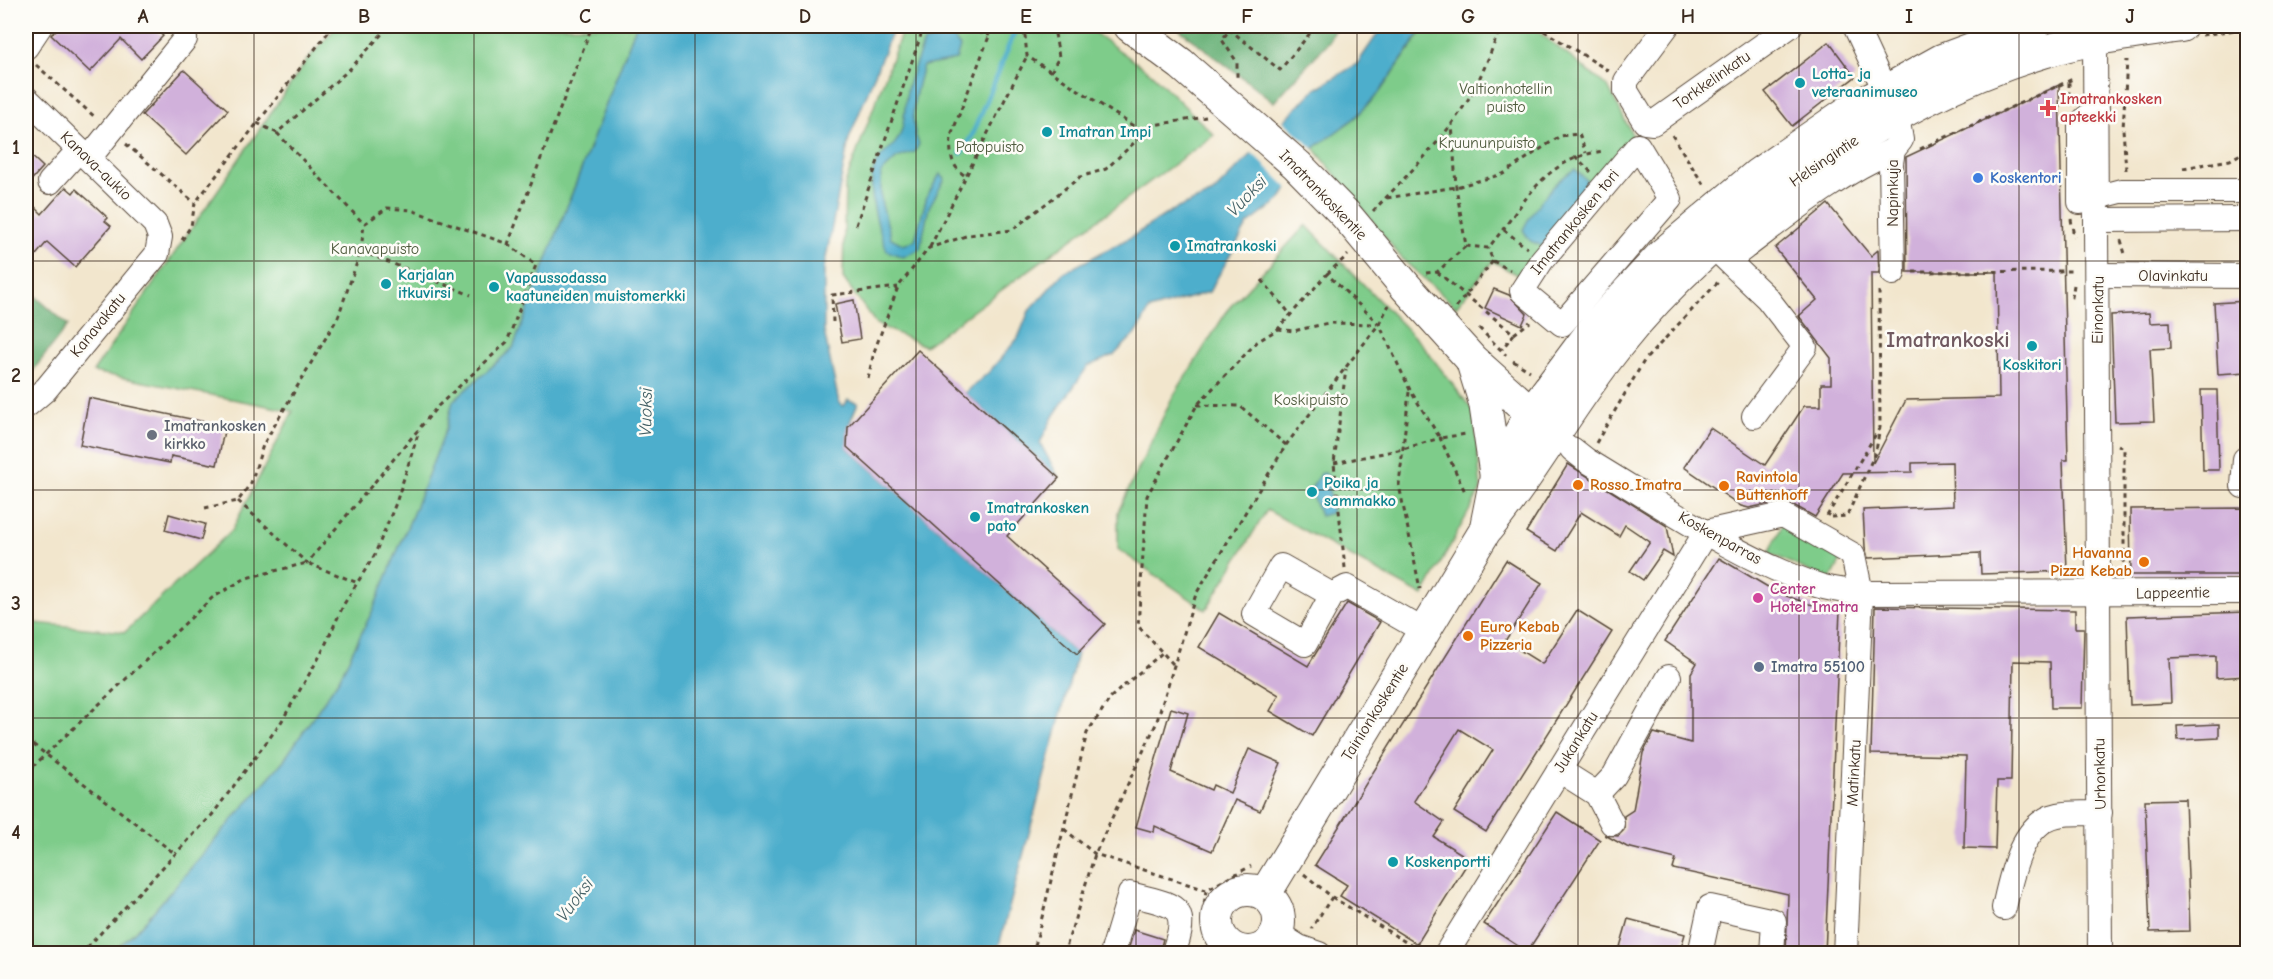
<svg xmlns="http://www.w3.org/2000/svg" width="2273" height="979" viewBox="0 0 2273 979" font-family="'Comic Neue',sans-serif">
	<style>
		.green { fill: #7ecc8a; stroke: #5c7b54; stroke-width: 1.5 }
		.forest { fill: #66b076; stroke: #506d4a; stroke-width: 1.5 }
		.water { fill: #4daecc; stroke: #446c75; stroke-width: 1.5 }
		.pier { fill: #f2e6cd }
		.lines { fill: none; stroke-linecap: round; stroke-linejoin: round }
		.stream { stroke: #4daecc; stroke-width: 5 }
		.building { fill: #d1b1db }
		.minor-casing { stroke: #564638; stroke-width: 26 }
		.major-casing { stroke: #564638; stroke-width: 34 }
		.path { stroke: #564638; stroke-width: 3; stroke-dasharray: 4.5 4.5; stroke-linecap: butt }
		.minor { stroke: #fff; stroke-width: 24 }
		.major { stroke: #fff; stroke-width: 32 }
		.grid { fill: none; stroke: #3b2a1e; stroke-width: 1.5; stroke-opacity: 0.55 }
		.culture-dot { fill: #0f9aa8; stroke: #fdfcf7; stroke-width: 2 }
		.health-dot { fill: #e0444e; stroke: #fdfcf7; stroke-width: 2 }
		.shop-dot { fill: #3f7fe0; stroke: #fdfcf7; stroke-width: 2 }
		.worship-dot { fill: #6b7280; stroke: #fdfcf7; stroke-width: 2 }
		.food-dot { fill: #e8710a; stroke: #fdfcf7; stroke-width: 2 }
		.hotel-dot { fill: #d1479c; stroke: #fdfcf7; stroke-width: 2 }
		.service-dot { fill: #5c6f8a; stroke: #fdfcf7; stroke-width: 2 }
		.labels { text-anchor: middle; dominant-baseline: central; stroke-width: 5; stroke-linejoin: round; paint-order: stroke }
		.culture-label { font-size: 16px; font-weight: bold; fill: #0d838f; stroke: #fdfcf7; text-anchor: start }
		.street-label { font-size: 16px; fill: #3b2a1e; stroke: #fdfcf7 }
		.park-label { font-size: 16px; fill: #4f5b3e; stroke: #fdfcf7 }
		.health-label { font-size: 16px; font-weight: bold; fill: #be3a42; stroke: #fdfcf7; text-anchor: start }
		.shop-label { font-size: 16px; font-weight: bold; fill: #366cbe; stroke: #fdfcf7; text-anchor: start }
		.worship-label { font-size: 16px; font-weight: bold; fill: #5b616d; stroke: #fdfcf7; text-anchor: start }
		.food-label { font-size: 16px; font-weight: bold; fill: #c56008; stroke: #fdfcf7; text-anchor: start }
		.hotel-label { font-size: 16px; font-weight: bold; fill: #b23c85; stroke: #fdfcf7; text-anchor: start }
		.service-label { font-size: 16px; font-weight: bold; fill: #4e5e75; stroke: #fdfcf7; text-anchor: start }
		.water-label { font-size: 18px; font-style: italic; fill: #425f64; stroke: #fdfcf7 }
		.district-label { font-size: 22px; font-weight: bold; fill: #705960; stroke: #fdfcf7 }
		.neatline { fill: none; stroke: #3b2a1e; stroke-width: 2 }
		.grid-label { font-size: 20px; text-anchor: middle; font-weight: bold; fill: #3b2a1e }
	</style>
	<rect width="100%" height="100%" fill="#fdfcf7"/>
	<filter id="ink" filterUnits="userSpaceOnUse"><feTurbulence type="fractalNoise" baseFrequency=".0167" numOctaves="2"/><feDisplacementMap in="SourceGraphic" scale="12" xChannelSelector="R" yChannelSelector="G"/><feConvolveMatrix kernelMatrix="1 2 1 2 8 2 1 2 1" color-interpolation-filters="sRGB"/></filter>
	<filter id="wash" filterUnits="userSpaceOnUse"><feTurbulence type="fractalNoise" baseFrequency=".008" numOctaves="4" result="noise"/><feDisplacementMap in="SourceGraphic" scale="24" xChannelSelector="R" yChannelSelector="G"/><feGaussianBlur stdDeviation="1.35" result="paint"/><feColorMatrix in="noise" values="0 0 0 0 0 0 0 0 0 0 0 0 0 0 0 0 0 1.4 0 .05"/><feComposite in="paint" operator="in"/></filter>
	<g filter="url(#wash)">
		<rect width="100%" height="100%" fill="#f2e6cd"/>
		<g class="green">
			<path d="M337 26H636L513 348 453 401 446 429 414 511 373 610 339 679 284 760 141 926 111 953H26V622L125 632 232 530 293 411 93 372 307 60Z"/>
			<path d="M904 26H1085L1151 73 1214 135 925 346 876 324 843 278 845 184Z"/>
			<path d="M1426 26H1531L1608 87 1638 146 1527 281 1493 261 1456 307 1403 260 1314 148 1355 118 1379 93Z"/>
			<path d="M1306 225 1423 346 1474 412 1481 489 1423 596 1267 510 1206 610 1118 549V512L1172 398 1229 308Z"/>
			<path d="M1784 522 1843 556 1830 581 1769 553Z"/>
		</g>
		<g class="forest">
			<path d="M1175 26H1336L1329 41 1274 102Z"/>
			<path d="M26 288 68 325 32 372 26 375Z"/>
		</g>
		<g class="water">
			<path d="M636 26H894L849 139 824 268V331L839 403 844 406 848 400 858 403 848 427 847 447 1077 654 997 953 111 954 141 926 284 760 339 679 373 610 414 511 446 429 453 401 513 348Z"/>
			<path d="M1383 26H1425L1379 93 1355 118 1314 148 1280 200 1248 224 1209 292 1149 310 1138 331 1114 355 1088 366 1054 415 1040 443 1059 478 965 393 989 372 1018 338 1029 311 1063 273 1133 236 1171 211 1213 193 1314 90 1357 64Z"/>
			<path d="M951 35 960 47 956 60 923 66C916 90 907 120 919 144L915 152 897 158 881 173V201L891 238 904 245 915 240 927 196 940 174 945 179 929 207 920 249 903 257 887 251C878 229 863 182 878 161 886 149 897 146 901 132 906 117 904 101 908 86 912 71 919 56 924 42Z"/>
			<path d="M1575 169 1591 185 1542 246 1530 241 1523 230C1532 209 1555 181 1575 169Z"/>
			<path d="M1325 473 1329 477C1326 492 1334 502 1331 513L1320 516 1310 490 1320 474Z"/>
		</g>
		<path class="pier" d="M1281 119 1316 151 1290 190 1250 151Z"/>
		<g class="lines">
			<path class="stream" d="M961 153 972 136 1017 26"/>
		</g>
		<g id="blocks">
			<g class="building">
				<path d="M60 26H152L163 36 141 59 121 39 90 72 51 35Z"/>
				<path d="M1829 42 1855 77 1792 126 1765 92Z"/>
				<path d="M184 70 228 110 186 155 142 115Z"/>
				<path d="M2059 85 2068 460H2063L2067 571 1981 574 1980 553 1868 558 1865 547 1863 510 1953 506 1952 462 1912 463V472L1843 473 1815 517 1790 503 1781 501 1749 508 1741 506 1684 467 1710 428 1765 465 1804 406H1821V384H1831V358L1799 316 1817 300 1775 248 1828 204 1871 256 1878 250 1879 273H1871L1873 463 1906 400 1999 398 1997 272H1907L1906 157Z"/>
				<path d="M26 151 43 167 26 186Z"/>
				<path d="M66 187 73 193 76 189 93 204 108 218 105 221 111 226 75 267 47 242 26 267V198L42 214Z"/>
				<path d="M1494 289 1509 295 1527 314 1522 325 1485 308Z"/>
				<path d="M854 300 860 339 842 342 835 304Z"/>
				<path d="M2247 301V372L2218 374 2214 303Z"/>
				<path d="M2149 313 2150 323 2170 322 2171 348 2150 349 2154 421 2115 422 2111 315Z"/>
				<path d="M918 350 1059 478 1007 536 1105 624 1077 654 847 447 848 427Z"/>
				<path d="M2201 390H2217L2219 470H2203Z"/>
				<path d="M89 398 225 426 217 465 171 456 170 463 80 445Z"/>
				<path d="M1568 464 1667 526 1673 557 1663 551 1643 580 1630 571 1650 542 1625 525 1619 536 1581 512 1557 551 1526 532Z"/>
				<path d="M2247 508V575H2131L2130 509Z"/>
				<path d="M169 514 205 524 201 540 165 530Z"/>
				<path d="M1719 558 1778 593 1809 604 1840 610 1825 954H1786L1788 894 1673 869 1676 859 1627 847 1605 835 1618 836 1624 830V816L1633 810 1643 753 1654 733 1691 743V673L1697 663 1665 641Z"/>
				<path d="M1506 560 1542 583 1505 641 1542 664 1577 610 1612 632 1486 832 1454 812 1493 750 1459 729 1414 801 1444 822 1434 837 1470 859 1417 944 1340 896 1347 885 1315 865Z"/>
				<path d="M1347 603 1380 622 1312 736 1270 711 1279 695 1199 647 1219 613 1308 666Z"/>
				<path d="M1875 607 2075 610V628H2084L2082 708H2051L2050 662 2013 661 2011 781H1997L1995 849 1964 848 1966 756 1871 754Z"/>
				<path d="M2247 612V676L2216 678V656L2169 658 2171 703 2130 705 2127 616Z"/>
				<path d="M1171 708 1188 713 1171 772 1211 790 1213 785 1230 793 1249 749 1281 763 1260 811 1235 800 1212 851 1155 826 1154 832 1136 827Z"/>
				<path d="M2219 724V738L2178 740 2177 726Z"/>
				<path d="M2185 799 2190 931 2150 932 2145 800Z"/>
				<path d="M1557 812 1600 840 1527 952 1484 924Z"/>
				<path d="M1628 919 1685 934 1679 954H1618Z"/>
				<path d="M1134 930 1163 939 1159 954H1127Z"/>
			</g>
		</g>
	</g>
	<g filter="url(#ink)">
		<use href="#blocks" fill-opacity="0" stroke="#564638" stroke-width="1.5"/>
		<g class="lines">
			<g class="minor-casing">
				<g id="minor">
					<path d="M1667 26 1626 81V91L1645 122 1653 123 1790 26"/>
					<path d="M1855 26 1897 116 1901 140 1893 150 1891 163 1893 273"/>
					<path d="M2092 26 2095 39 2100 954"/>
					<path d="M26 47 40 26"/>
					<path d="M26 98 155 224 160 237 157 254 46 389 26 406"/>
					<path d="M1638 146 1670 199 1562 324 1522 291 1542 260Z"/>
					<path d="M89 158 185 39"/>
					<path d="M50 182 79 150"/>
					<path d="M2098 197 2121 191H2248"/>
					<path d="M2080 202V124L2097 108"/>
					<path d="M2098 220 2248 219"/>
					<path d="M1700 234 1767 298 1805 347 1754 416"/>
					<path d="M1728 260C1780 222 1833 176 1893 150"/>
					<path d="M2099 275 2248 276"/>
					<path d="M1572 449 1586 460C1658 503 1741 561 1820 586 1833 590 1848 591 1861 593L2248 592"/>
					<path d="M2243 486 2245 459 2248 457"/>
					<path d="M1332 595 1305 644 1254 614 1281 566 1332 595 1347 587 1424 631"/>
					<path d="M1559 770 1597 794 1612 823"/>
					<path d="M1597 794 1614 776 1669 677"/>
					<path d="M2004 908C2011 877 2021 822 2058 815 2071 812 2087 814 2100 813"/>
					<path d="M1277 933 1299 947 1319 954"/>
					<path d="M1112 954 1130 894C1173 906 1192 902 1173 954"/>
					<path d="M1446 954 1706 532 1783 515 1853 555 1861 593 1845 954"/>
					<path d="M1700 954 1710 907 1774 921 1772 954"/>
				</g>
			</g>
			<g class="major-casing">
				<g id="major">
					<path d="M1130 26 1181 64 1297 165 1345 214 1406 287 1472 360 1546 426"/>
					<path d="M1472 361 1485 403 1496 477"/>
					<path d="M1486 527 1496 477 1531 413 1596 326 1663 254 1757 175 1848 112 1942 60 2033 26"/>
					<circle cx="1248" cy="921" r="31"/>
					<path d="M1265 894 1485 531C1533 473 1569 406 1616 347 1716 220 1889 99 2043 52 2088 38 2135 33 2181 26"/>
				</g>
			</g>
			<g class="path">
				<path d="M952 26 990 35"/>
				<path d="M1024 26 1027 56 1144 133"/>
				<path d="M1232 26 1222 40 1237 62V80"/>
				<path d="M1536 26 1609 71"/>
				<path d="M1229 29 1280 70 1316 26"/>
				<path d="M2202 35 2248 28"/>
				<path d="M36 65 96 118"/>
				<path d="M1051 72 1059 57 1055 34 1073 26"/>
				<path d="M2069 105V79"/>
				<path d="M257 123 277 133 351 68 389 26"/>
				<path d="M277 133 364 224"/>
				<path d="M1672 135 1705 187"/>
				<path d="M126 144 195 203"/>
				<path d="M1920 149 2075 78"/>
				<path d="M1575 156 1591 172"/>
				<path d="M2183 168 2230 160 2248 150"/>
				<path d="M2126 170 2123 129 2127 60"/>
				<path d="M964 175C950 165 950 152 951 136L993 26"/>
				<path d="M1387 198 1456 187 1503 174 1560 136 1579 134 1586 153"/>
				<path d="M1373 211C1411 171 1456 129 1480 77 1488 61 1494 43 1501 26"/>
				<path d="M2071 219 2074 237"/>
				<path d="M856 225 924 26"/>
				<path d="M1504 230 1527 248"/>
				<path d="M182 240 191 226 195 203 333 26"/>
				<path d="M2121 240 2125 254"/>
				<path d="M1466 246 1488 248C1526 204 1541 158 1605 151"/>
				<path d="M930 247 1027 56"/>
				<path d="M361 251 471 295"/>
				<path d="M1493 261 1510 270"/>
				<path d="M1437 272 1514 334 1502 349"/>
				<path d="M1913 272 2075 271"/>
				<path d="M1426 273 1437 272 1466 246 1456 187 1452 123"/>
				<path d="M1327 274 1348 255"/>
				<path d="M1262 280 1291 315"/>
				<path d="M2074 285 2072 297H2075"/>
				<path d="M1456 307 1493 261 1488 248"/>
				<path d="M833 322 832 295 898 287"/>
				<path d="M1479 328 1506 355"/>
				<path d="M1278 329 1294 331 1328 323 1377 324"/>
				<path d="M1514 334 1530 322"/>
				<path d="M1513 361 1530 371"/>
				<path d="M868 378 874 352 898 287 929 248 969 235 1012 230 1080 177 1106 169 1153 125 1206 117"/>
				<path d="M1409 392 1399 485 1420 589"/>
				<path d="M1197 405 1240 406 1286 445"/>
				<path d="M1596 443 1644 361 1720 280"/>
				<path d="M2118 445 2124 448V572"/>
				<path d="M1334 463 1403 449 1440 438 1466 494"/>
				<path d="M238 501 307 563 438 406 507 342 536 265 508 244"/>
				<path d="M205 508 238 501 251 483 263 445 338 317 361 251 364 224 387 208 411 210 508 244 592 26"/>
				<path d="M1827 516 1879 429"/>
				<path d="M1831 517 1847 516 1876 451 1880 427 1879 288"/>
				<path d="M1345 568 1334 463 1346 369"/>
				<path d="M1173 664 1138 626 1147 496 1197 405 1257 342 1278 329 1327 274 1379 324 1410 390 1440 438 1466 434"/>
				<path d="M26 739 174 853"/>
				<path d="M26 773 212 598 246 578 307 563 358 583"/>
				<path d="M1064 829 1095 854 1206 890"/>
				<path d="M1304 874 1332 897 1311 929"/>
				<path d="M1332 897 1417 949 1426 952"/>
				<path d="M1202 921 1206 890 1251 866"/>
				<path d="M81 954 212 815 280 724 321 654 344 604 374 556 396 503 419 431"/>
				<path d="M1033 954 1087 733 1111 697 1162 653"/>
				<path d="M1064 954 1095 854 1156 724 1196 594 1286 445 1379 324 1389 305"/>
			</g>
			<use href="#minor" class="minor"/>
			<use href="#major" class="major"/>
		</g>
	</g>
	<path class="grid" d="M254 26V954M474 26V954M695 26V954M916 26V954M1136 26V954M1357 26V954M1578 26V954M1799 26V954M2019 26V954M26 261H2248M26 490H2248M26 718H2248"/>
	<g class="culture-dot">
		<circle cx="1800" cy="83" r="6"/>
		<circle cx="1047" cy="132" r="6"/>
		<circle cx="1175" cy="246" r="6"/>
		<circle cx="386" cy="284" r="6"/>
		<circle cx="494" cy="287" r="6"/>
		<circle cx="2032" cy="346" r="6"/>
		<circle cx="1312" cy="492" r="6"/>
		<circle cx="975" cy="517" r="6"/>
		<circle cx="1393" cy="862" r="6"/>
	</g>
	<path class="health-dot" d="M2045 99h6v6h6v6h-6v6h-6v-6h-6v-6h6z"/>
	<circle class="shop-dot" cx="1978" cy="178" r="6"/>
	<circle class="worship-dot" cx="152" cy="435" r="6"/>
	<g class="food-dot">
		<circle cx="1578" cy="485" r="6"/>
		<circle cx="1724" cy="486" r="6"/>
		<circle cx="2144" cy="562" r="6"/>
		<circle cx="1468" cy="636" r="6"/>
	</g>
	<circle class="hotel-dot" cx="1758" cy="598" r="6"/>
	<circle class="service-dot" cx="1759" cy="667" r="6"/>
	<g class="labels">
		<g class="culture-label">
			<text x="1812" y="74">Lotta- ja<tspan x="1812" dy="18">veteraanimuseo</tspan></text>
			<text x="1059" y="132">Imatran Impi</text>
			<text x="1187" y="246">Imatrankoski</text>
			<text x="398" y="275">Karjalan<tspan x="398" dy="18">itkuvirsi</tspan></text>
			<text x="506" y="278">Vapaussodassa<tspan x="506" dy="18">kaatuneiden muistomerkki</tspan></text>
			<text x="2032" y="365" text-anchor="middle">Koskitori</text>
			<text x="1324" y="483">Poika ja<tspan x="1324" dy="18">sammakko</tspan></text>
			<text x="987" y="508">Imatrankosken<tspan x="987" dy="18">pato</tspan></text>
			<text x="1405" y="862">Koskenportti</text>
		</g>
		<g class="street-label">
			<text transform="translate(1712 80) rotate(-35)">Torkkelinkatu</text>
			<text transform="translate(1824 161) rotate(-34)">Helsingintie</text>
			<text transform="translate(96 166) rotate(44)">Kanava-aukio</text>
			<text transform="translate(1893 193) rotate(-90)">Napinkuja</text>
			<text transform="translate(1323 195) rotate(46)">Imatrankoskentie</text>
			<text transform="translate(1575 222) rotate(-51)">Imatrankosken tori</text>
			<text x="2173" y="276">Olavinkatu</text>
			<text transform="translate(2098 310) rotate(-89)">Einonkatu</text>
			<text transform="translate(98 325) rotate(-51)">Kanavakatu</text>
			<text transform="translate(1720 538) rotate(29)">Koskenparras</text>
			<text transform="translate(2173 593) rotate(-1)">Lappeentie</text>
			<text transform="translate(1375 712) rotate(-58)">Tainionkoskentie</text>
			<text transform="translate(1576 742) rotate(-58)">Jukankatu</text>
			<text transform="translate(1854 773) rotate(-87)">Matinkatu</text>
			<text transform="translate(2100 774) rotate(-91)">Urhonkatu</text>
		</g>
		<g class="park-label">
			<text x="1506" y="89">Valtionhotellin<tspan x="1506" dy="18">puisto</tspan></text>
			<text x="1487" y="143">Kruununpuisto</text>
			<text x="990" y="147">Patopuisto</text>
			<text x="375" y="249">Kanavapuisto</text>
			<text x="1311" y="400">Koskipuisto</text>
		</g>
		<g class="health-label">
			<text x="2060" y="99">Imatrankosken<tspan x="2060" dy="18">apteekki</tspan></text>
		</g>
		<g class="shop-label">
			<text x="1990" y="178">Koskentori</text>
		</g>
		<g class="worship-label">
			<text x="164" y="426">Imatrankosken<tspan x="164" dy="18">kirkko</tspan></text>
		</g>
		<g class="food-label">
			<text x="1736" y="477">Ravintola<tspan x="1736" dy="18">Buttenhoff</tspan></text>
			<text x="1590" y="485">Rosso Imatra</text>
			<text x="2132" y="553" text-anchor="end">Havanna<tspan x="2132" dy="18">Pizza Kebab</tspan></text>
			<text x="1480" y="627">Euro Kebab<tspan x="1480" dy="18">Pizzeria</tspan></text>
		</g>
		<g class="hotel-label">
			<text x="1770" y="589">Center<tspan x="1770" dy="18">Hotel Imatra</tspan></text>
		</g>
		<g class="service-label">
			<text x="1771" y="667">Imatra 55100</text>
		</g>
		<g class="water-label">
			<text transform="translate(1247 196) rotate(-46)">Vuoksi</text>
			<text transform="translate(646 412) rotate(-89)">Vuoksi</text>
			<text transform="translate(575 900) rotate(-53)">Vuoksi</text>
		</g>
		<g class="district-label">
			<text x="1948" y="340">Imatrankoski</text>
		</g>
	</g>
	<rect width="2273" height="979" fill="none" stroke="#fdfcf7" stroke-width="66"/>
	<rect x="33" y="33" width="2207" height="913" class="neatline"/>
	<g class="grid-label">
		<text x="143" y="23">A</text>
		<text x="364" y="23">B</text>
		<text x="585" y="23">C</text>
		<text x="805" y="23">D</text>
		<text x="1026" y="23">E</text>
		<text x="1247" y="23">F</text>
		<text x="1468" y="23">G</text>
		<text x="1688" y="23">H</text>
		<text x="1909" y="23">I</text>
		<text x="2130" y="23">J</text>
		<text x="16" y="154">1</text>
		<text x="16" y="382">2</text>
		<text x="16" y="610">3</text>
		<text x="16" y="839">4</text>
	</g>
</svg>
